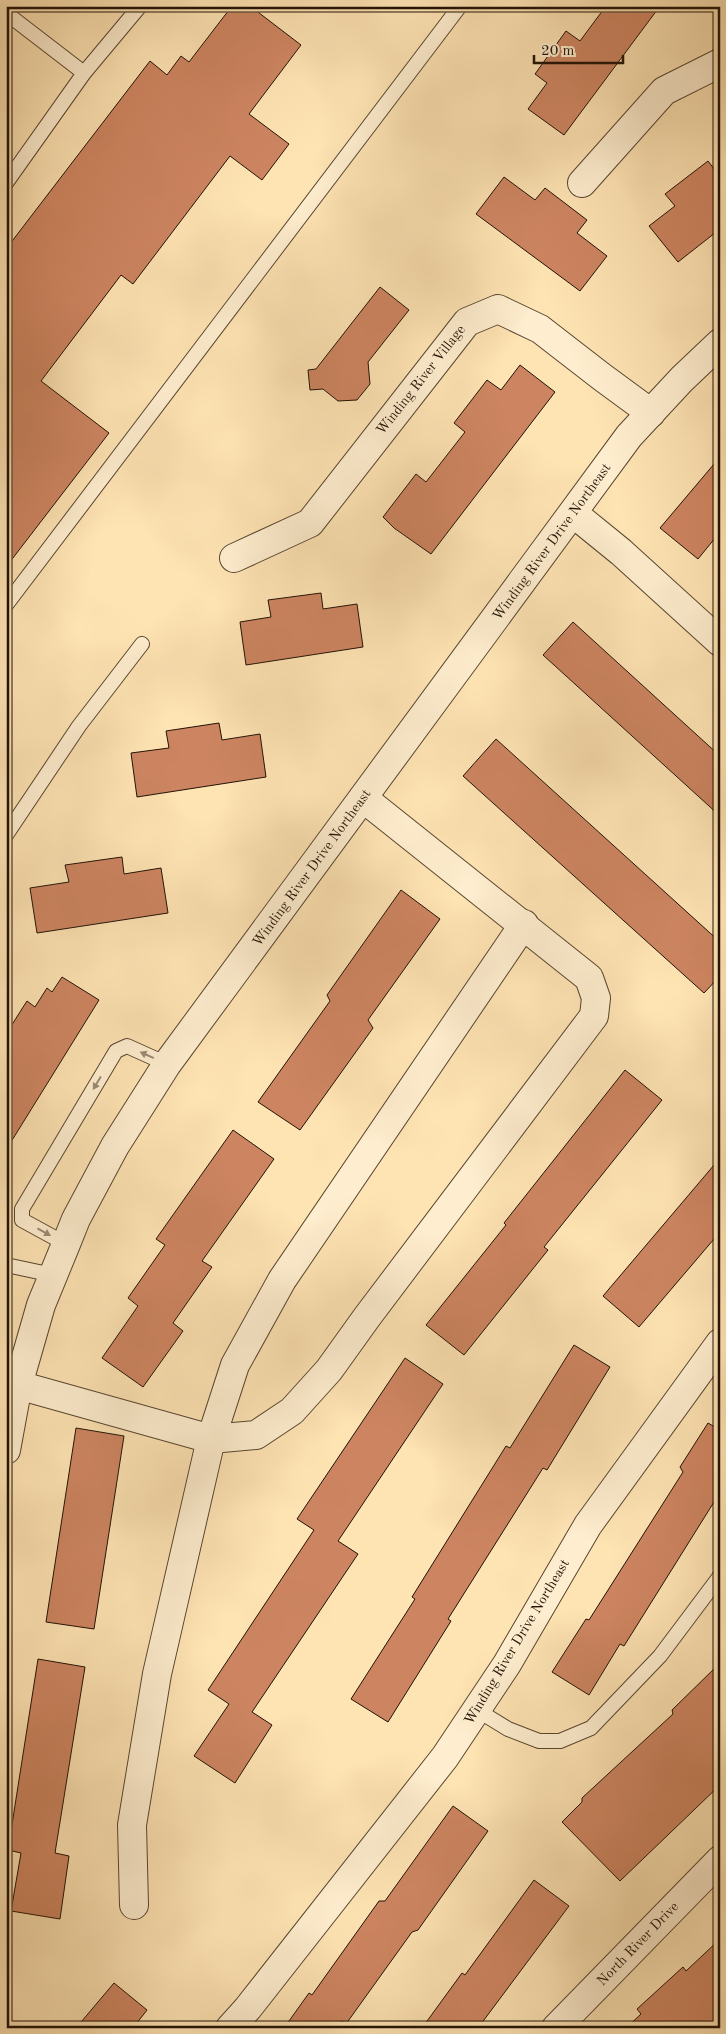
<svg xmlns="http://www.w3.org/2000/svg" width="726" height="2034" viewBox="0 0 726 2034" font-family="'Old Standard TT',serif">
	<style>
		.building { fill: #cd8561; stroke: #211205 }
		.lines { fill: none; stroke-linecap: round; stroke-linejoin: round }
		.service-casing { stroke: #584630; stroke-width: 16 }
		.minor-casing { stroke: #584630; stroke-width: 30 }
		.service { stroke: #feedce; stroke-width: 14 }
		.minor { stroke: #feedce; stroke-width: 28 }
		.oneway { fill: #9b8a74 }
		.labels { text-anchor: middle; dominant-baseline: central; stroke-width: 4; stroke-linejoin: round; paint-order: stroke }
		.street-label { font-size: 14px; fill: #211205; stroke: #feedce }
	</style>
	<rect width="100%" height="100%" fill="#fee3b3"/>
	<filter id="stains"><feTurbulence type="fractalNoise" baseFrequency=".004" numOctaves="4"/><feColorMatrix values="0 0 0 0 .2 0 0 0 0 .09 0 0 0 0 .02 0 0 0 .5 -.17"/></filter>
	<radialGradient id="worn" r=".72"><stop offset=".6" stop-color="#630" stop-opacity="0"/><stop offset="1" stop-color="#630" stop-opacity=".3"/></radialGradient>
	<g class="building">
		<path d="M232 6H250L301 45 249 114 289 144 262 180 230 156 133 284 121 275 41 381 109 433 6 567V249L150 61 167 75 181 56 189 62Z"/>
		<path d="M606 6H660L564 135 528 109 547 83 535 74 566 31 580 41Z"/>
		<path d="M708 161 718 174 720 172V229L678 262 649 226 675 206 665 194Z"/>
		<path d="M504 177 535 200 545 188 587 220 577 233 607 256 580 291 476 214Z"/>
		<path d="M380 287 409 310 368 362 370 384 357 400 338 401 323 389 310 390 308 370 316 369Z"/>
		<path d="M520 365 555 392 431 554 394 528 383 517 416 474 426 482 465 432 454 423 487 380 501 390Z"/>
		<path d="M720 457V532L698 559 660 528Z"/>
		<path d="M321 593 323 609 357 604 363 647 246 665 240 622 271 617 268 600Z"/>
		<path d="M573 622 720 756V816L543 655Z"/>
		<path d="M219 723 222 740 260 734 266 777 137 797 131 753 169 748 166 731Z"/>
		<path d="M496 739 720 942V976L704 993 463 776Z"/>
		<path d="M122 857 124 874 161 868 168 913 37 933 30 888 69 882 65 865Z"/>
		<path d="M401 890 440 919 368 1020 373 1028 300 1130 258 1102 330 1001 327 995Z"/>
		<path d="M62 977 99 1000 6 1150V1058L10 1052 6 1050V1034L27 1001 35 1007 47 988 52 992Z"/>
		<path d="M625 1070 662 1100 544 1247 548 1250 464 1355 426 1325 506 1225 504 1223Z"/>
		<path d="M233 1130 274 1159 202 1261 212 1267 173 1323 183 1331 143 1387 102 1358 138 1306 128 1298 165 1245 156 1239Z"/>
		<path d="M720 1158V1232L639 1327 603 1296Z"/>
		<path d="M574 1345 610 1367 547 1470 543 1468 448 1619 451 1621 388 1722 351 1699 415 1599 412 1597 506 1446 510 1448Z"/>
		<path d="M405 1358 443 1384 338 1541 358 1554 252 1712 272 1725 235 1783 194 1756 229 1704 208 1690 314 1530 297 1519Z"/>
		<path d="M708 1423 720 1430 719 1494 624 1646 620 1644 589 1695 552 1672 586 1619 589 1620 683 1472 680 1467Z"/>
		<path d="M76 1428 124 1436 94 1629 46 1622Z"/>
		<path d="M38 1659 85 1667 55 1853 69 1856 60 1919 11 1911 21 1853 8 1850Z"/>
		<path d="M718 1665 720 1668V1785L620 1881 562 1822 582 1802V1798L673 1714 672 1710Z"/>
		<path d="M453 1806 488 1831 418 1930 412 1932 346 2024 342 2021 337 2028H284L309 1993 312 1995 379 1901H385Z"/>
		<path d="M534 1880 569 1906 478 2028H422L462 1973 465 1975Z"/>
		<path d="M720 1939V2028H626L641 2014 637 2009 683 1967 686 1971Z"/>
		<path d="M114 1983 147 2010 133 2028H76Z"/>
	</g>
	<g class="lines">
		<g class="service-casing">
			<g id="service">
				<path d="M6 13 84 73"/>
				<path d="M6 183 84 73 140 6"/>
				<path d="M6 605 460 6"/>
				<path d="M6 835 79 726 142 644"/>
				<path d="M66 1244 22 1220V1209L116 1051 127 1046 167 1064"/>
				<path d="M6 1265 53 1275"/>
				<path d="M477 1710 508 1729 539 1741H560L591 1728 660 1656 720 1576"/>
			</g>
		</g>
		<g class="minor-casing">
			<g id="minor">
				<path d="M582 183 664 91 720 63"/>
				<path d="M573 513 621 552 720 642"/>
				<path d="M234 558 310 523 467 322 498 309 540 329 602 377 651 413"/>
				<path d="M18 1385 211 1439 256 1435 292 1411 329 1370 367 1317 594 1016 596 998 589 978 363 798"/>
				<path d="M6 1450 18 1385 41 1305 66 1244 76 1219 115 1146 167 1064 629 436 682 379 720 343"/>
				<path d="M134 1905 132 1825 157 1674 211 1439 235 1365 282 1280 524 924"/>
				<path d="M230 2028 248 2008 445 1757 507 1664 588 1525 720 1343"/>
				<path d="M556 2028 720 1860"/>
			</g>
		</g>
		<use href="#service" class="service"/>
		<use href="#minor" class="minor"/>
	</g>
	<defs><path id="oneway-solid" d="M-6-.8H1V-3.2L6.5 0L1 3.2V.8H-6Z" transform="scale(1.25)"/></defs>
	<g class="oneway">
		<use href="#oneway-solid" transform="translate(147 1055) rotate(-156)"/>
		<use href="#oneway-solid" transform="translate(97 1083) rotate(121)"/>
		<use href="#oneway-solid" transform="translate(44 1232) rotate(29)"/>
	</g>
	<g class="labels">
		<g class="street-label">
			<text transform="translate(421 380) rotate(-52)">Winding River Village</text>
			<text transform="translate(552 542) rotate(-54)">Winding River Drive Northeast</text>
			<text transform="translate(312 868) rotate(-54)">Winding River Drive Northeast</text>
			<text transform="translate(517 1642) rotate(-59)">Winding River Drive Northeast</text>
			<text transform="translate(638 1944) rotate(-46)">North River Drive</text>
		</g>
	</g>
	<rect width="726" height="2034" fill="none" stroke="#fee3b3" stroke-width="25"/>
	<rect x="8" y="8" width="711" height="2019" fill="none" stroke="#211205" stroke-width="2.5"/>
	<rect x="12" y="12" width="701" height="2009" fill="none" stroke="#211205"/>
	<path d="M534 55v8h89v-8" fill="none" stroke="#211205" stroke-width="2.5"/>
	<text x="541" y="55" font-size="15" fill="#211205" stroke="#feedce" stroke-width="4" paint-order="stroke">20 m</text>
	<rect width="100%" height="100%" filter="url(#stains)"/>
	<rect width="100%" height="100%" fill="url(#worn)"/>
</svg>
